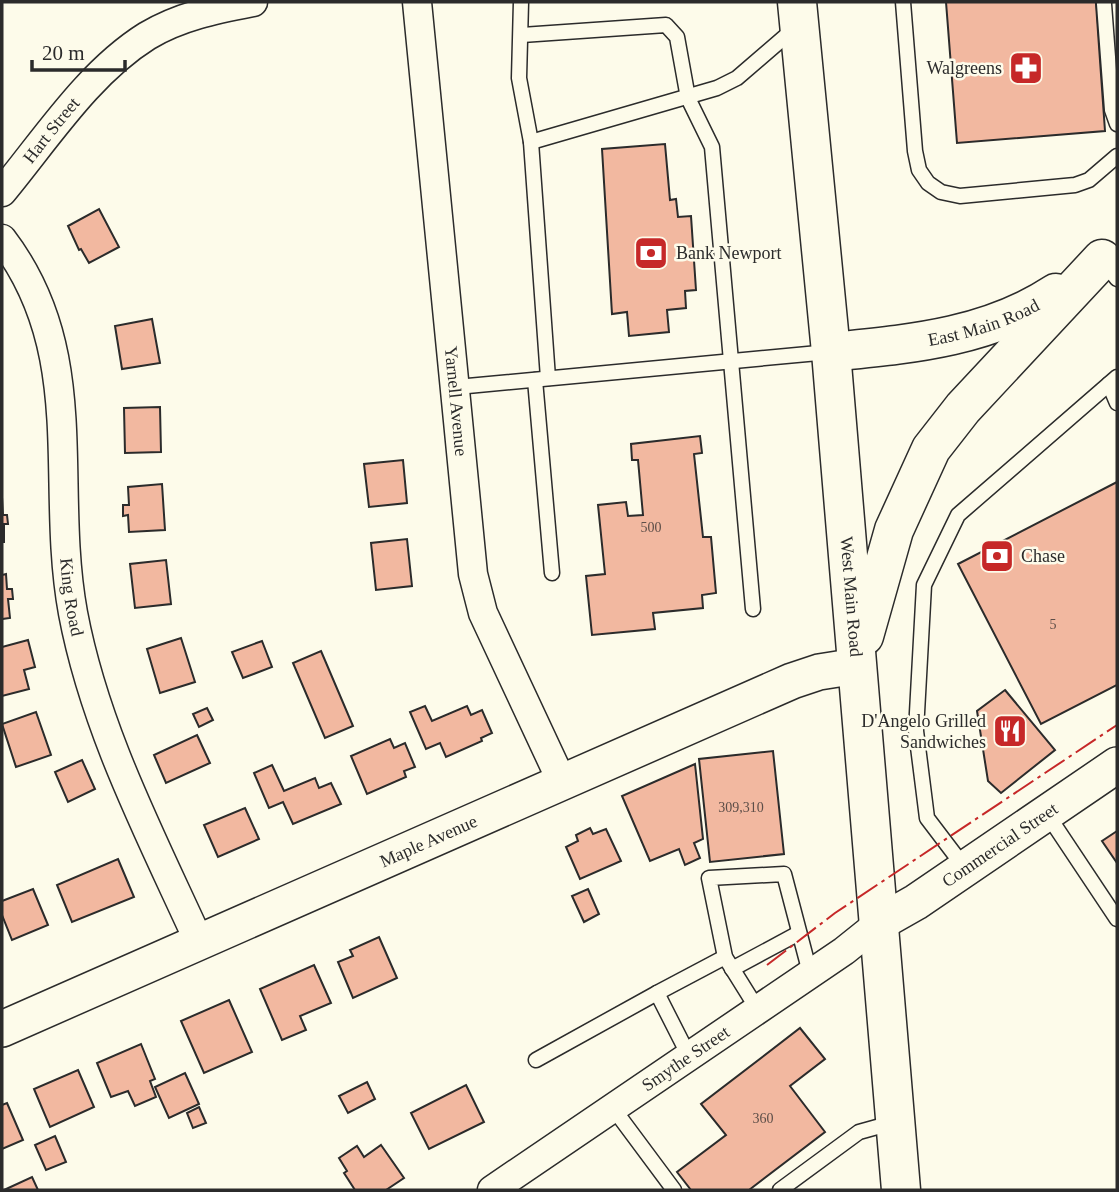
<svg xmlns="http://www.w3.org/2000/svg" width="1119" height="1192" viewBox="0 0 1119 1192" font-family="Georgia,serif">
	<style>
		.building { fill: #f2b8a0; stroke: #2b2b2b; stroke-width: 2 }
		.lines { fill: none; stroke-linecap: round; stroke-linejoin: round }
		.service-casing { stroke: #2b2b2b; stroke-width: 17 }
		.minor-casing { stroke: #2b2b2b; stroke-width: 31 }
		.tertiary-casing { stroke: #2b2b2b; stroke-width: 38 }
		.primary-casing { stroke: #2b2b2b; stroke-width: 41 }
		.service { stroke: #fdfbea; stroke-width: 14 }
		.minor { stroke: #fdfbea; stroke-width: 28 }
		.tertiary { stroke: #fdfbea; stroke-width: 35 }
		.primary { stroke: #fdfbea; stroke-width: 38 }
		.power { stroke: #c62828; stroke-width: 2; stroke-dasharray: 24 5 3.5 5; stroke-linecap: butt }
		.labels { text-anchor: middle; dominant-baseline: central; stroke-width: 5; stroke-linejoin: round; paint-order: stroke }
		.number-label { font-size: 14px; fill: #5d4e48 }
		.poi-label { font-size: 18px; fill: #2b2b2b; stroke: #fdfbea; text-anchor: end }
		.street-label { font-size: 18px; fill: #2b2b2b; stroke: #fdfbea }
	</style>
	<rect width="100%" height="100%" fill="#fdfbea"/>
	<g class="building">
		<path d="M946 2H1115L1096 4 1105 131 957 143Z"/>
		<path d="M665 144 670 200 676 199 678 217 691 216 696 290 685 291 686 308 667 310 669 332 629 336 627 312 612 314 602 149Z"/>
		<path d="M99 209 119 247 89 263 81 249 79 250 68 226Z"/>
		<path d="M152 319 160 363 122 369 115 326Z"/>
		<path d="M160 407 161 452 125 453 124 408Z"/>
		<path d="M700 436 702 453 694 454 703 537H711L716 593 702 595 703 608 653 613 655 629 592 635 586 576 605 574 598 505 626 502 628 516 643 515 638 460H632L631 444Z"/>
		<path d="M403 460 407 503 369 507 364 464Z"/>
		<path d="M1117 482V685L1041 724 958 564Z"/>
		<path d="M162 484 165 530 129 532 128 515 123 516V505H129L128 487Z"/>
		<path d="M2 497 3 515H7L8 524H4V542H2Z"/>
		<path d="M407 539 412 586 376 590 371 543Z"/>
		<path d="M166 560 171 604 135 608 130 564Z"/>
		<path d="M6 574 7 589H12L13 599H8L10 618 2 619V575Z"/>
		<path d="M181 638 195 682 160 693 147 649Z"/>
		<path d="M28 640 35 667 24 670 29 689 2 696V647Z"/>
		<path d="M262 641 272 667 243 678 232 652Z"/>
		<path d="M321 651 353 726 325 738 293 663Z"/>
		<path d="M1005 690 1055 750 1001 793 988 781 977 711Z"/>
		<path d="M425 706 432 721 467 706 471 715 482 710 492 733 481 738 482 741 446 757 440 743 426 749 410 712Z"/>
		<path d="M207 708 213 720 199 727 193 714Z"/>
		<path d="M36 712 51 755 16 767 2 724Z"/>
		<path d="M197 735 210 763 166 783 154 755Z"/>
		<path d="M390 739 394 748 405 743 415 767 404 771 406 777 367 794 351 756Z"/>
		<path d="M773 751 784 854 710 862 699 759Z"/>
		<path d="M82 760 95 789 68 802 55 772Z"/>
		<path d="M695 764 703 839 694 843 700 858 685 865 679 849 650 861 622 796Z"/>
		<path d="M272 765 284 791 315 778 319 788 331 783 341 804 293 824 283 802 269 808 254 773Z"/>
		<path d="M245 808 259 839 218 857 204 825Z"/>
		<path d="M590 828 593 834 606 829 621 861 580 879 566 847 578 841 576 835Z"/>
		<path d="M1117 831V863L1102 841Z"/>
		<path d="M118 859 134 897 72 922 57 885Z"/>
		<path d="M33 889 48 925 12 940 2 915V901Z"/>
		<path d="M588 889 599 914 584 922 572 896Z"/>
		<path d="M379 937 397 978 353 998 338 962 353 956 350 950Z"/>
		<path d="M314 965 331 1003 300 1016 306 1030 282 1040 260 989Z"/>
		<path d="M229 1000 252 1052 204 1073 181 1021Z"/>
		<path d="M800 1028 825 1059 790 1086 825 1132 749 1190H691L677 1172 726 1135 701 1104Z"/>
		<path d="M141 1044 155 1079 150 1081 156 1097 135 1106 128 1091 111 1097 97 1063Z"/>
		<path d="M78 1070 94 1107 50 1127 34 1089Z"/>
		<path d="M185 1073 199 1104 169 1118 155 1087Z"/>
		<path d="M367 1082 375 1099 348 1113 339 1096Z"/>
		<path d="M466 1085 484 1122 429 1149 411 1113Z"/>
		<path d="M7 1103 23 1140 2 1149V1105Z"/>
		<path d="M199 1107 206 1123 193 1128 187 1113Z"/>
		<path d="M55 1136 66 1162 46 1170 35 1145Z"/>
		<path d="M381 1145 404 1178 386 1190H355L344 1173 347 1171 339 1158 357 1146 364 1157Z"/>
		<path d="M32 1177 38 1190H4Z"/>
	</g>
	<g class="lines">
		<g class="service-casing">
			<g id="service">
				<path d="M521 2 519 78 531 142 548 378"/>
				<path d="M903 2 915 151 919 170 928 183 941 192 960 196 1075 185 1089 180 1117 156"/>
				<path d="M1104 4 1112 110 1117 124"/>
				<path d="M522 35 666 25 677 37 688 98 712 147 753 609"/>
				<path d="M531 142 717 88 737 78 795 28"/>
				<path d="M1102 260 1117 279"/>
				<path d="M535 380 552 573"/>
				<path d="M1109 384 1117 403"/>
				<path d="M457 387 829 352"/>
				<path d="M1047 814 1117 919"/>
				<path d="M965 868 927 818 916 731 924 585 958 515 1117 377"/>
				<path d="M732 969 799 933"/>
				<path d="M657 993 725 957"/>
				<path d="M758 1010 725 957 709 878 784 874 810 973"/>
				<path d="M536 1060 657 993 689 1056"/>
				<path d="M613 1108 674 1190"/>
				<path d="M780 1190 859 1132 895 1122"/>
			</g>
		</g>
		<g class="minor-casing">
			<g id="minor">
				<path id="s1" d="M417 2 473 574 483 613 562 782"/>
				<path id="s2" d="M2 192C46 139 88 73 147 36 180 16 217 9 253 2"/>
				<path id="s3" d="M2 239C90 354 49 482 73 613 95 730 151 836 200 944"/>
				<path id="s4" d="M492 1190 844 951 879 923"/>
			</g>
		</g>
		<g class="tertiary-casing">
			<g id="tertiary">
				<path id="s5" d="M879 923 916 902 1117 765"/>
				<path id="s6" d="M2 1029 792 681 819 672 857 666"/>
			</g>
		</g>
		<g class="primary-casing">
			<g id="primary">
				<path id="s7" d="M797 2 831 352 901 1190"/>
				<path id="s8" d="M831 352C910 344 987 338 1056 293"/>
				<path d="M864 636 894 530 931 449 963 408 1102 259"/>
			</g>
		</g>
		<use href="#service" class="service"/>
		<use href="#minor" class="minor"/>
		<use href="#tertiary" class="tertiary"/>
		<use href="#primary" class="primary"/>
		<path class="power" d="M767 965 835 913 1117 725"/>
	</g>
	<defs>
		<g id="pharmacy-square" transform="scale(1.75)"><rect x="-9" y="-9" width="18" height="18" rx="4" fill="#c62828" stroke="#fdfbea"/><path d="M-2-6h4v4h4v4h-4v4h-4v-4h-4v-4h4Z" fill="#fff"/></g>
		<g id="bank-square" transform="scale(1.75)"><rect x="-9" y="-9" width="18" height="18" rx="4" fill="#c62828" stroke="#fdfbea"/><path d="M-6-4H6V4H-6ZM0-2.3a2.3 2.3 0 1 0 0 4.6a2.3 2.3 0 1 0 0-4.6Z" fill="#fff"/></g>
		<g id="restaurant-square" transform="scale(1.75)"><rect x="-9" y="-9" width="18" height="18" rx="4" fill="#c62828" stroke="#fdfbea"/><path d="M-5-6h1v4h1v-4h1v4h1v-4h1v5L-1.5 .5V6h-2V.5L-5-1ZM5-6V6H3V1.5H1.5Q1.5-4 5-6Z" fill="#fff"/></g>
	</defs>
	<g fill-rule="evenodd">
		<use href="#pharmacy-square" x="1026" y="68"/>
		<use href="#bank-square" x="651" y="253"/>
		<use href="#bank-square" x="997" y="556"/>
		<use href="#restaurant-square" x="1010" y="731"/>
	</g>
	<g class="labels">
		<g class="number-label">
			<text x="651" y="527">500</text>
			<text x="1053" y="624">5</text>
			<text x="741" y="807">309,310</text>
			<text x="763" y="1118">360</text>
		</g>
		<g class="poi-label">
			<text x="1002" y="68">Walgreens</text>
			<text x="676" y="253" text-anchor="start">Bank Newport</text>
			<text x="1021" y="556" text-anchor="start">Chase</text>
			<text x="986" y="721">D'Angelo Grilled<tspan x="986" dy="21">Sandwiches</tspan></text>
		</g>
		<g class="street-label">
			<text stroke="none"><textPath href="#s2" startOffset="79">Hart Street</textPath></text>
			<text stroke="none"><textPath href="#s8" startOffset="156">East Main Road</textPath></text>
			<text stroke="none"><textPath href="#s1" startOffset="401">Yarnell Avenue</textPath></text>
			<text stroke="none"><textPath href="#s7" startOffset="597">West Main Road</textPath></text>
			<text stroke="none"><textPath href="#s3" startOffset="371">King Road</textPath></text>
			<text stroke="none"><textPath href="#s6" startOffset="466">Maple Avenue</textPath></text>
			<text stroke="none"><textPath href="#s5" startOffset="144">Commercial Street</textPath></text>
			<text stroke="none"><textPath href="#s4" startOffset="234">Smythe Street</textPath></text>
		</g>
	</g>
	<rect width="1119" height="1192" fill="none" stroke="#2b2b2b" stroke-width="7"/>
	<path d="M32 60v10h93v-10" fill="none" stroke="#2b2b2b" stroke-width="3.5"/>
	<text x="42" y="60" font-size="21" fill="#2b2b2b" stroke="#fdfbea" stroke-width="5" paint-order="stroke">20 m</text>
</svg>
